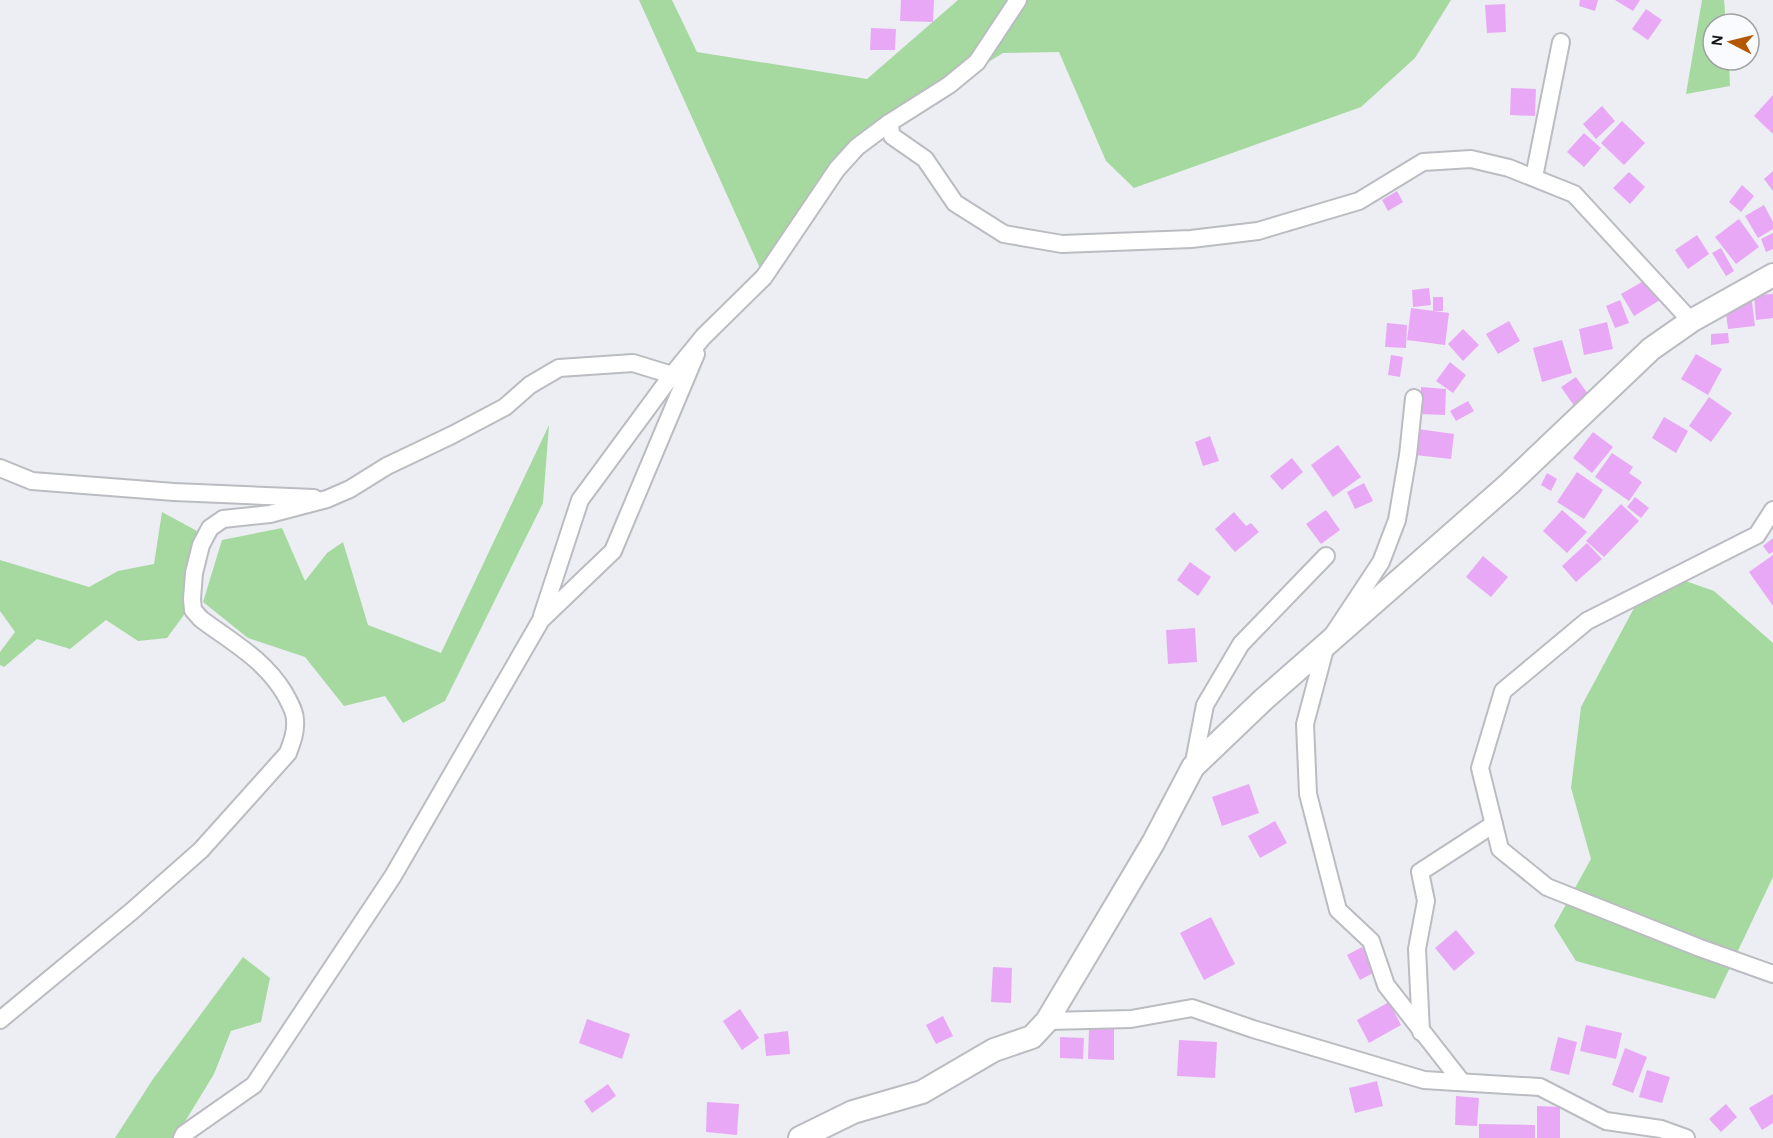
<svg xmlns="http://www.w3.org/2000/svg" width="1773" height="1138" viewBox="0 0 1773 1138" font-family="'Alegreya Sans',sans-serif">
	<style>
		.green { fill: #a6d9a0 }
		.building { fill: #e9a8f6 }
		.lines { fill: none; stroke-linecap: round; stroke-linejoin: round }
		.street-casing { stroke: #babcc1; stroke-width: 20 }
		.secondary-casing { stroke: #babcc1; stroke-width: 26 }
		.street { stroke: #fff; stroke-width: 16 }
		.secondary { stroke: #fff; stroke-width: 22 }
	</style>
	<rect width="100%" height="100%" fill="#eceef3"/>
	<g class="green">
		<path d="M639 0H672L697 52 867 79 958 0H1451L1415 58 1361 107 1134 188 1106 161 1059 52 1003 53 889 123 857 147 764 277Z"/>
		<path d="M1702 0H1724L1726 24H1713V60H1729L1730 86 1686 94Z"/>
		<path d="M549 425 543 503 445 701 403 723 385 696 344 706 305 657 248 638 203 602 222 540 282 528 305 581 327 553 343 542 368 625 441 653Z"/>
		<path d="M162 512 197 531 186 612 167 638 138 641 106 620 70 649 37 639 4 667 0 665V652L15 632 0 611V560L89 587 118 571 154 564Z"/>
		<path d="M1677 578 1714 591 1773 643V877L1715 999 1576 961 1554 926 1591 859 1571 788 1581 707 1640 597Z"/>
		<path d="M243 957 270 978 261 1022 231 1031 214 1074 175 1138H115L153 1079Z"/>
	</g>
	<g class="building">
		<path d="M901 0H934L933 22 900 21Z"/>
		<path d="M1580 0H1598L1595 11 1579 6Z"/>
		<path d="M1615 0H1640L1633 11Z"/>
		<path d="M1505 4 1506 32 1487 33 1485 5Z"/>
		<path d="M1646 9 1662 20 1648 40 1632 29Z"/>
		<path d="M871 28 896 29 895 50H870Z"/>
		<path d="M1511 88 1536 89 1535 116 1510 115Z"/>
		<path d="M1773 95V134L1754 116Z"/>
		<path d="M1602 106 1615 121 1596 139 1583 124Z"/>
		<path d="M1622 121 1645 143 1624 165 1601 143Z"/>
		<path d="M1584 133 1601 148 1584 167 1567 152Z"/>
		<path d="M1773 171V191L1764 179Z"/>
		<path d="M1629 172 1645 187 1630 204 1613 188Z"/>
		<path d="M1742 185 1754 196 1741 212 1729 202Z"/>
		<path d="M1397 191 1403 202 1388 211 1382 200Z"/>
		<path d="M1764 205 1773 222V229L1758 238 1745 216Z"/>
		<path d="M1739 219 1759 247 1736 264 1715 237Z"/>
		<path d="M1773 233V249L1766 252 1761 239Z"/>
		<path d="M1697 235 1709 254 1688 269 1675 250Z"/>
		<path d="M1721 248 1734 271 1726 276 1712 253Z"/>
		<path d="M1647 279 1660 300 1634 316 1621 294Z"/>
		<path d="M1429 288 1431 305 1413 307 1412 290Z"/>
		<path d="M1773 294V318L1756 320 1754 295Z"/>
		<rect x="1433" y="297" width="10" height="14"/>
		<path d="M1620 300 1629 323 1615 328 1606 306Z"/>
		<path d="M1752 302 1755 326 1728 329 1725 306Z"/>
		<path d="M1411 308 1449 313 1445 345 1407 340Z"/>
		<path d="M1509 321 1520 341 1498 354 1486 334Z"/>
		<path d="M1607 322 1613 349 1584 355 1579 329Z"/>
		<path d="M1387 323 1407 325 1406 348 1385 347Z"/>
		<path d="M1463 329 1479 345 1463 361 1448 344Z"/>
		<path d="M1728 333 1729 343 1711 345V334Z"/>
		<path d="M1562 340 1572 373 1542 382 1533 348Z"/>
		<path d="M1696 354 1722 369 1708 395 1681 379Z"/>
		<path d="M1391 355 1403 357 1400 377 1388 375Z"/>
		<path d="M1450 362 1466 375 1453 393 1436 381Z"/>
		<path d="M1576 377 1590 397 1575 407 1561 387Z"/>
		<path d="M1421 387 1446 389 1445 415 1420 414Z"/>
		<path d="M1709 397 1732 413 1711 442 1689 426Z"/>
		<path d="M1468 401 1474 411 1456 421 1450 411Z"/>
		<path d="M1664 417 1688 431 1676 453 1652 438Z"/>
		<path d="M1418 429 1454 434 1451 459 1415 455Z"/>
		<path d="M1593 432 1613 447 1592 473 1573 458Z"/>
		<path d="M1210 436 1219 461 1203 466 1195 442Z"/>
		<path d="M1338 445 1361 477 1333 497 1311 465Z"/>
		<path d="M1612 453 1633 467 1629 473 1642 482 1629 501 1595 477Z"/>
		<path d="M1292 458 1303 472 1282 490 1270 476Z"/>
		<path d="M1577 472 1603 490 1584 519 1557 502Z"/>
		<path d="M1547 473 1557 479 1551 491 1541 485Z"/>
		<path d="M1364 483 1373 501 1355 509 1347 492Z"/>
		<path d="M1635 497 1649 508 1641 518 1627 507Z"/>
		<path d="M1621 504 1639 521 1604 557 1586 541Z"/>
		<path d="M1326 510 1340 530 1321 544 1306 524Z"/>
		<path d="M1562 510 1587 532 1567 553 1543 531Z"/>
		<path d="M1234 512 1246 526 1251 523 1259 532 1235 552 1215 529Z"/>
		<path d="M1773 538V552L1769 554 1763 546Z"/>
		<path d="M1587 543 1602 559 1576 582 1562 566Z"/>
		<path d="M1773 555V606L1749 572Z"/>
		<path d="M1483 556 1508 577 1491 597 1466 577Z"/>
		<path d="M1190 562 1211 577 1198 596 1177 580Z"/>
		<path d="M1195 628 1197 662 1168 664 1166 630Z"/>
		<path d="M1249 784 1259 813 1222 826 1212 797Z"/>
		<path d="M1275 821 1287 843 1260 858 1248 836Z"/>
		<path d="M1211 917 1235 964 1204 980 1180 933Z"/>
		<path d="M1456 930 1475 953 1454 971 1435 948Z"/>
		<path d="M1362 947 1375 972 1360 980 1347 955Z"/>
		<path d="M993 967 1012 968 1011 1003 991 1002Z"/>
		<path d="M1389 1002 1401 1025 1369 1043 1357 1020Z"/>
		<path d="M740 1009 759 1038 742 1050 723 1021Z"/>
		<path d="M943 1016 953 1036 936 1044 926 1025Z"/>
		<path d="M587 1019 630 1034 622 1059 579 1043Z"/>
		<path d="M1586 1025 1622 1033 1616 1059 1580 1051Z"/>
		<path d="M1089 1029H1114V1060L1088 1059Z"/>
		<path d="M788 1031 790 1054 766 1056 764 1034Z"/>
		<path d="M1060 1037 1084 1038 1083 1059 1060 1058Z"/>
		<path d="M1558 1037 1577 1042 1569 1075 1550 1070Z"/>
		<path d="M1179 1040 1217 1042 1215 1078 1177 1076Z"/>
		<path d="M1625 1048 1647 1057 1633 1093 1612 1085Z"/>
		<path d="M1647 1070 1670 1077 1662 1103 1639 1097Z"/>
		<path d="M1377 1081 1383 1106 1355 1113 1349 1088Z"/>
		<path d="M608 1084 616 1096 592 1113 584 1101Z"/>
		<path d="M1773 1094V1123L1762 1130 1749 1108Z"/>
		<path d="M1456 1096 1479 1098 1477 1126 1455 1125Z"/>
		<path d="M707 1102 739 1104 737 1135 706 1132Z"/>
		<path d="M1726 1104 1737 1117 1721 1132 1709 1119Z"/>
		<path d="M1537 1106 1560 1107V1138H1537Z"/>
		<path d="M1479 1124 1535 1125V1138H1479Z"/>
	</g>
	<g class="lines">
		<g class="street-casing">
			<g id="street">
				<path d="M889 123 892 136 925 159 955 203 1004 234 1062 244 1191 239 1258 231 1359 201 1423 162 1471 159 1509 168 1574 194 1691 321"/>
				<path d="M1534 177 1561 42"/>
				<path d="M1414 398 1408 455 1397 520 1381 562 1326 645 1305 724 1308 794 1338 910 1371 941 1386 985 1461 1081"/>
				<path d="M0 468 32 481 174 492 314 498"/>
				<path d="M1773 510 1757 535 1587 621 1503 691 1480 768 1500 849 1547 887 1700 948 1773 974"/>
				<path d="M542 616 580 500 672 375"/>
				<path d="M1193 767 1205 705 1241 644 1326 556"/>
				<path d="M0 1020 132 911 201 850 288 753C292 742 296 732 295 720 295 711 289 702 285 694 264 659 233 643 201 619L193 610 192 599 194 573 201 545 210 528 223 519 270 514 327 499 350 489 387 466 452 435 505 407 530 385 559 368 633 363 672 375 703 337 764 277 837 169 857 147 889 123 949 85 977 62 1018 0"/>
				<path d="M1047 1021 1131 1019 1192 1008 1253 1029 1424 1080 1540 1087 1606 1121 1661 1129 1686 1138"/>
				<path d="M1421 1032 1417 949 1426 901 1420 872 1494 824"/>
				<path d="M182 1138 184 1134 254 1085 393 876 541 620 613 551 696 354"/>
			</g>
		</g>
		<g class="secondary-casing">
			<path id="secondary" d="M800 1138 853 1112 922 1092 994 1050 1032 1037 1047 1021 1090 949 1153 843 1193 767 1263 700 1509 484 1651 349 1691 321 1773 275"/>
		</g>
		<use href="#street" class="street"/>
		<use href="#secondary" class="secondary"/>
	</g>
	<g transform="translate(1731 42) rotate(277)"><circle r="28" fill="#fafbfe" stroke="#9fa0a2" stroke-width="1.5"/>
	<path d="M0-4.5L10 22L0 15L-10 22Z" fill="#b45700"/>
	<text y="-9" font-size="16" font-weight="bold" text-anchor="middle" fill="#161719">N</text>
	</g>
</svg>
